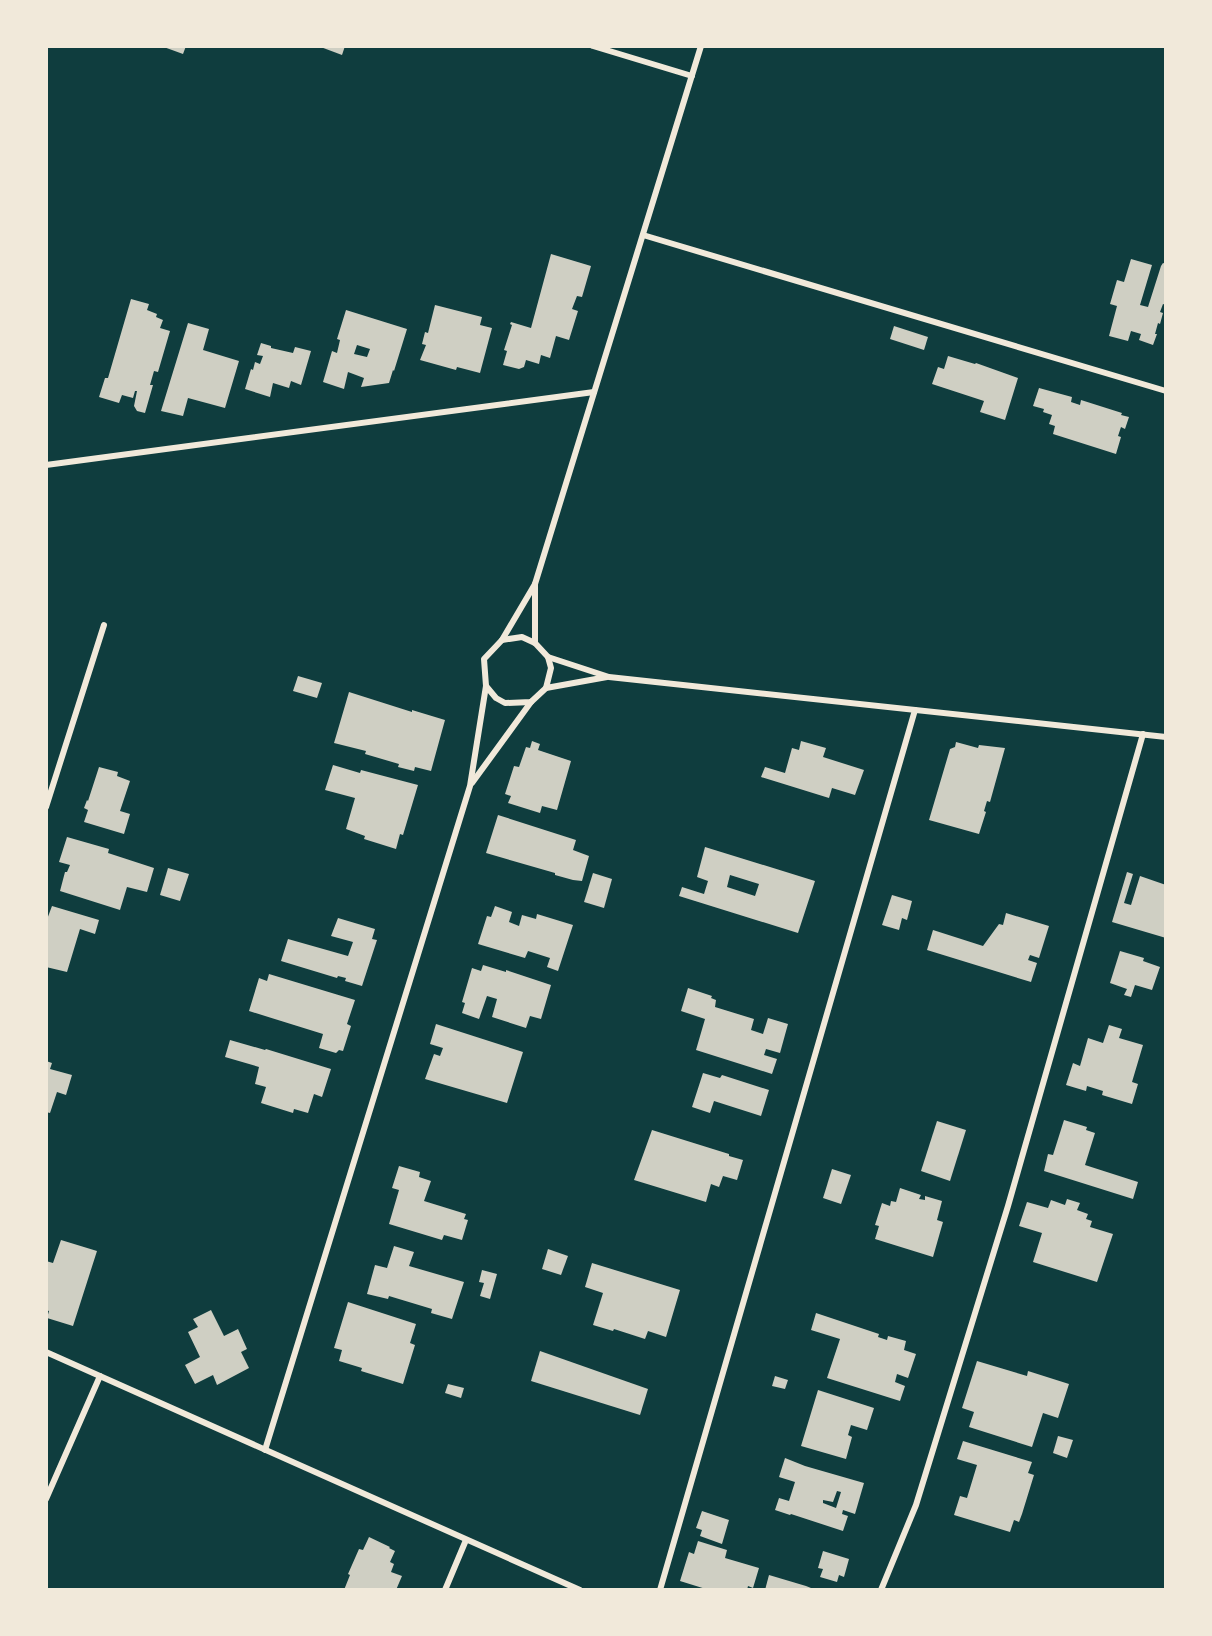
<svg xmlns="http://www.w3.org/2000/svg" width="1212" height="1636" viewBox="0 0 1212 1636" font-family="'Archivo Narrow',sans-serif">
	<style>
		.building { fill: #cfcfc3; fill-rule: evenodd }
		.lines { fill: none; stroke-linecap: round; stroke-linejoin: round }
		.minor { stroke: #f1e9da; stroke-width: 6 }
	</style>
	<rect width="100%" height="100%" fill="#0f3d3e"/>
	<g class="building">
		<path d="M161 46H186L183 54Z"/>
		<path d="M318 46H345L342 55Z"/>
		<path d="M551 254 591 266 582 297 577 296 572 309 578 311 569 340 556 336 550 358 541 355 539 364 526 360 524 367 519 369 503 365 507 351 504 350 512 325 510 324 511 322 531 328Z"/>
		<path d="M1131 259 1152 265 1140 305 1148 307 1161 266 1163 263 1166 264V292L1164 297 1166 298V305L1163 304 1160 312 1163 313 1160 324 1158 323 1155 334H1157L1153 345 1139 340 1141 334 1131 331 1128 341 1109 336 1117 306 1110 304 1117 280 1124 282Z"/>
		<path d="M131 299 149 304 147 310 157 314 156 317 163 320 160 328 170 331 158 372 154 371 150 385H153L145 413 137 411 134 406 137 391H135L133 398 122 395 119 403 99 397 105 378H108Z"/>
		<path d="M435 305 482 317 480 325 492 328 480 373 457 367 456 370 420 360 426 345 422 344 425 332 428 333Z"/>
		<path d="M346 310 407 329 394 371 393 370 389 383 361 387 364 378 348 372 344 389 323 382 332 351 337 353 340 340 337 339ZM357 345 370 349 367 357 354 354Z"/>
		<path d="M188 323 209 329 203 350 239 361 225 408 188 398 183 416 161 411Z"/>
		<path d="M894 326 928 337 924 350 890 339Z"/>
		<path d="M261 343 271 346V348L293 353 295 347 311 351 301 385 291 381 289 388 273 383 270 397 245 389 251 369 253 370 255 362 260 364 263 356 257 355Z"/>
		<path d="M948 356 975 364 976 363 1018 378 1005 420 980 412 984 401 932 384 938 367 944 369Z"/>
		<path d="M1039 388 1072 397 1071 402 1080 405 1081 400 1122 413 1121 415 1129 417 1125 429 1121 427 1118 436 1121 437 1116 454 1053 434 1055 426 1049 424 1052 415 1043 412 1044 409 1033 406Z"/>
		<path d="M298 676 322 683 317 698 293 691Z"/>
		<path d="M349 692 412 712V710L445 720 431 771 415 767 414 771 398 767 399 764 365 754 366 751 334 743Z"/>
		<path d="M532 741 540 744 538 750 571 761 557 810 542 806 540 813 508 803 511 796 505 794 514 766 519 767 526 747 530 748Z"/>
		<path d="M801 741 826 748 823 757 864 770 855 795 832 788 829 798 761 777 765 767 785 773 792 748 799 750Z"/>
		<path d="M956 742 978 748 979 745 1005 748 990 802 987 801 984 811 986 812 979 834 929 820 950 749 955 747Z"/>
		<path d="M333 765 360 773 361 770 418 785 403 835 400 834 396 849 364 839 365 836 346 829 355 798 325 790Z"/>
		<path d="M99 767 118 772 117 776 130 781 120 811 130 814 124 834 84 822 88 810 84 808 87 800 88 801Z"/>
		<path d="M498 815 576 840 573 850 589 856 582 881 573 880 555 875V873L486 853Z"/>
		<path d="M67 837 109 849 108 853 154 868 147 892 127 887 120 910 60 891 65 872H67L70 865 59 862Z"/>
		<path d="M705 847 815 881 798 933 679 896 682 887 704 894 708 881 697 877ZM730 875 759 884 755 896 727 887Z"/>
		<path d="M168 868 189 874 180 901 160 895Z"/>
		<path d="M1127 872 1133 874 1124 903 1131 905 1140 876 1166 885V938L1112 922Z"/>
		<path d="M593 873 612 879 604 908 584 902Z"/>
		<path d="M892 895 912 901 907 920 902 918 899 930 882 925Z"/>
		<path d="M52 906 99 920 95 934 80 929 67 972 46 967V922Z"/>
		<path d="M495 906 512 912 509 922 519 926 522 915 536 919 537 914 573 925 558 971 547 967 550 958 528 951 525 958 478 944 487 916 491 917Z"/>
		<path d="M1006 913 1049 926 1039 958 1030 955 1028 960 1037 963 1031 982 927 950 933 930 983 946 999 924 1003 925Z"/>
		<path d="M338 918 375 929 372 939 377 940 362 986 345 981 346 978 338 976 337 978 281 961 288 939 348 956 353 942 331 936Z"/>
		<path d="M1120 951 1144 958 1143 961 1160 967 1152 990 1135 985 1131 997 1124 995 1127 989 1110 983Z"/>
		<path d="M483 965 506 972V970L551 985 541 1019 530 1016 526 1028 492 1017 497 999 487 996 479 1019 462 1013 465 1003 462 1002 472 968 481 971Z"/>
		<path d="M269 974 355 1000 347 1024 351 1026 343 1051 339 1050 336 1053 319 1048 323 1034 249 1011 259 978 267 981Z"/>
		<path d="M688 988 712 996 711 998 716 1000 715 1007 754 1019 751 1030 763 1034 768 1018 788 1024 780 1053 766 1049 764 1055 777 1059 772 1074 696 1050 705 1019 681 1011Z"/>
		<path d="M436 1024 523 1052 507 1103 425 1079 434 1054 440 1056 443 1048 430 1044Z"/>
		<path d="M1109 1025 1122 1029 1119 1038 1143 1045 1132 1082 1138 1084 1132 1104 1102 1095 1103 1091 1087 1086 1086 1091 1066 1085 1073 1063 1080 1066 1088 1038 1103 1043Z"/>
		<path d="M230 1040 265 1050 266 1049 331 1069 322 1097 314 1094 308 1113 294 1109 293 1113 261 1103 266 1087 255 1084 259 1067 225 1057Z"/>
		<path d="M46 1061 52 1063 50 1069 72 1075 66 1095 57 1092 50 1113 46 1112Z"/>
		<path d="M703 1073 720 1078 722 1075 769 1090 761 1116 714 1101 710 1113 692 1107Z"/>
		<path d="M1064 1120 1087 1127 1086 1130 1095 1133 1085 1165 1138 1182 1133 1199 1044 1171 1048 1154 1053 1155Z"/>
		<path d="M937 1121 966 1130 950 1181 921 1171Z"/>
		<path d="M652 1130 729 1154V1156L743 1160 737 1180 723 1176 719 1187 711 1184 706 1202 634 1180Z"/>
		<path d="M399 1166 420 1172 419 1177 431 1181 424 1201 466 1214 464 1219 468 1220 462 1240 444 1235 442 1240 389 1224 399 1190 392 1188Z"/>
		<path d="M832 1169 851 1175 841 1204 823 1198Z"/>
		<path d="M900 1188 921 1195 919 1199 925 1200V1196L942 1201 937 1220 943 1222 933 1257 875 1239 879 1226 875 1225 882 1203 890 1206 891 1201 896 1202Z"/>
		<path d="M1067 1199 1080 1203 1077 1210 1088 1214 1086 1219 1092 1221 1090 1227 1113 1234 1097 1282 1033 1262 1042 1233 1019 1226 1027 1202 1048 1208 1051 1200 1065 1205Z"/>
		<path d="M61 1240 97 1251 73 1326 47 1318 49 1311 46 1310V1261L53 1263Z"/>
		<path d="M394 1246 414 1252 409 1266 464 1282 452 1319 431 1313 432 1309 389 1296 388 1299 367 1294 375 1265 387 1268Z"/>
		<path d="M548 1249 568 1256 561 1275 542 1269Z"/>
		<path d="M592 1263 680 1290 666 1337 648 1331 645 1339 614 1329 613 1331 593 1325 603 1293 585 1287Z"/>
		<path d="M482 1270 497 1274 490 1299 480 1296 484 1283 479 1282Z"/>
		<path d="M348 1302 416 1324 410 1343 415 1345 403 1384 361 1371 362 1368 339 1361 342 1350 334 1348Z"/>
		<path d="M211 1310 224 1336 238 1329 247 1349 241 1352 249 1368 217 1385 213 1375 195 1384 185 1365 200 1357 188 1332 198 1327 193 1319Z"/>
		<path d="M816 1313 879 1334 878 1337 887 1340 888 1336 906 1341 904 1350 916 1354 908 1378 897 1374 895 1382 905 1386 900 1401 827 1378 840 1339 811 1330Z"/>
		<path d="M540 1351 648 1389 640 1415 531 1381Z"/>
		<path d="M977 1361 1027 1376 1028 1371 1069 1384 1058 1418 1043 1413 1032 1447 969 1427 974 1412 962 1408Z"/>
		<path d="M775 1376 788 1380 785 1389 772 1386Z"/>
		<path d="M448 1384 464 1388 461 1398 445 1393Z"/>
		<path d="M818 1390 874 1408 867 1430 851 1425 848 1435 852 1437 846 1459 801 1446Z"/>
		<path d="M1058 1436 1073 1440 1067 1458 1053 1453Z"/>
		<path d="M963 1441 1032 1462 1028 1473 1034 1475 1022 1514 1019 1522 1014 1520 1010 1532 954 1515 960 1496 967 1498 977 1465 957 1459Z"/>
		<path d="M785 1458 805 1466 864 1483 855 1514 843 1510 842 1514 848 1516 843 1531 791 1514 790 1515 775 1510 779 1498 789 1501 795 1482 779 1477ZM837 1491 841 1492 836 1508 823 1503V1500L833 1502Z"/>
		<path d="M702 1511 729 1520 722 1544 700 1536 702 1530 696 1528Z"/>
		<path d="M369 1537 390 1547 389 1548 395 1551 390 1562 394 1564 391 1572 402 1576 396 1590H344L350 1575 348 1574 359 1549 363 1550Z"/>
		<path d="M698 1541 727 1550 725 1558 759 1568 753 1588 748 1586 747 1590H709L680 1581 689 1552 694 1554Z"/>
		<path d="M823 1551 849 1559 844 1577 839 1575 837 1582 820 1577 823 1569 818 1568Z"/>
		<path d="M769 1575 806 1586 816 1590H765Z"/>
	</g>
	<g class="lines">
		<g class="minor">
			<path d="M593 46 692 76"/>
			<path d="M643 235 1166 391"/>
			<path d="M46 465 594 392"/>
			<path d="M535 584V643"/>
			<path d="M522 637 535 643 548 657 551 668 546 688 531 702 505 703 496 698 486 686 484 659 502 640Z"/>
			<path d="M502 640 535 584 701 46"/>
			<path d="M548 657 609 677 1166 737"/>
			<path d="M546 688 607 677"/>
			<path d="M472 783 531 702"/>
			<path d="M46 807 104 625"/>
			<path d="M46 1352 580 1590"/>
			<path d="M265 1450 470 786 486 686"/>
			<path d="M46 1499 100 1376"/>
			<path d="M445 1590 466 1540"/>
			<path d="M660 1590 915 710"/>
			<path d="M881 1590 916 1505 1008 1206 1143 734"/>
		</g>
	</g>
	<rect width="1212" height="1636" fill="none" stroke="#f1e9da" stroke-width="96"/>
</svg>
